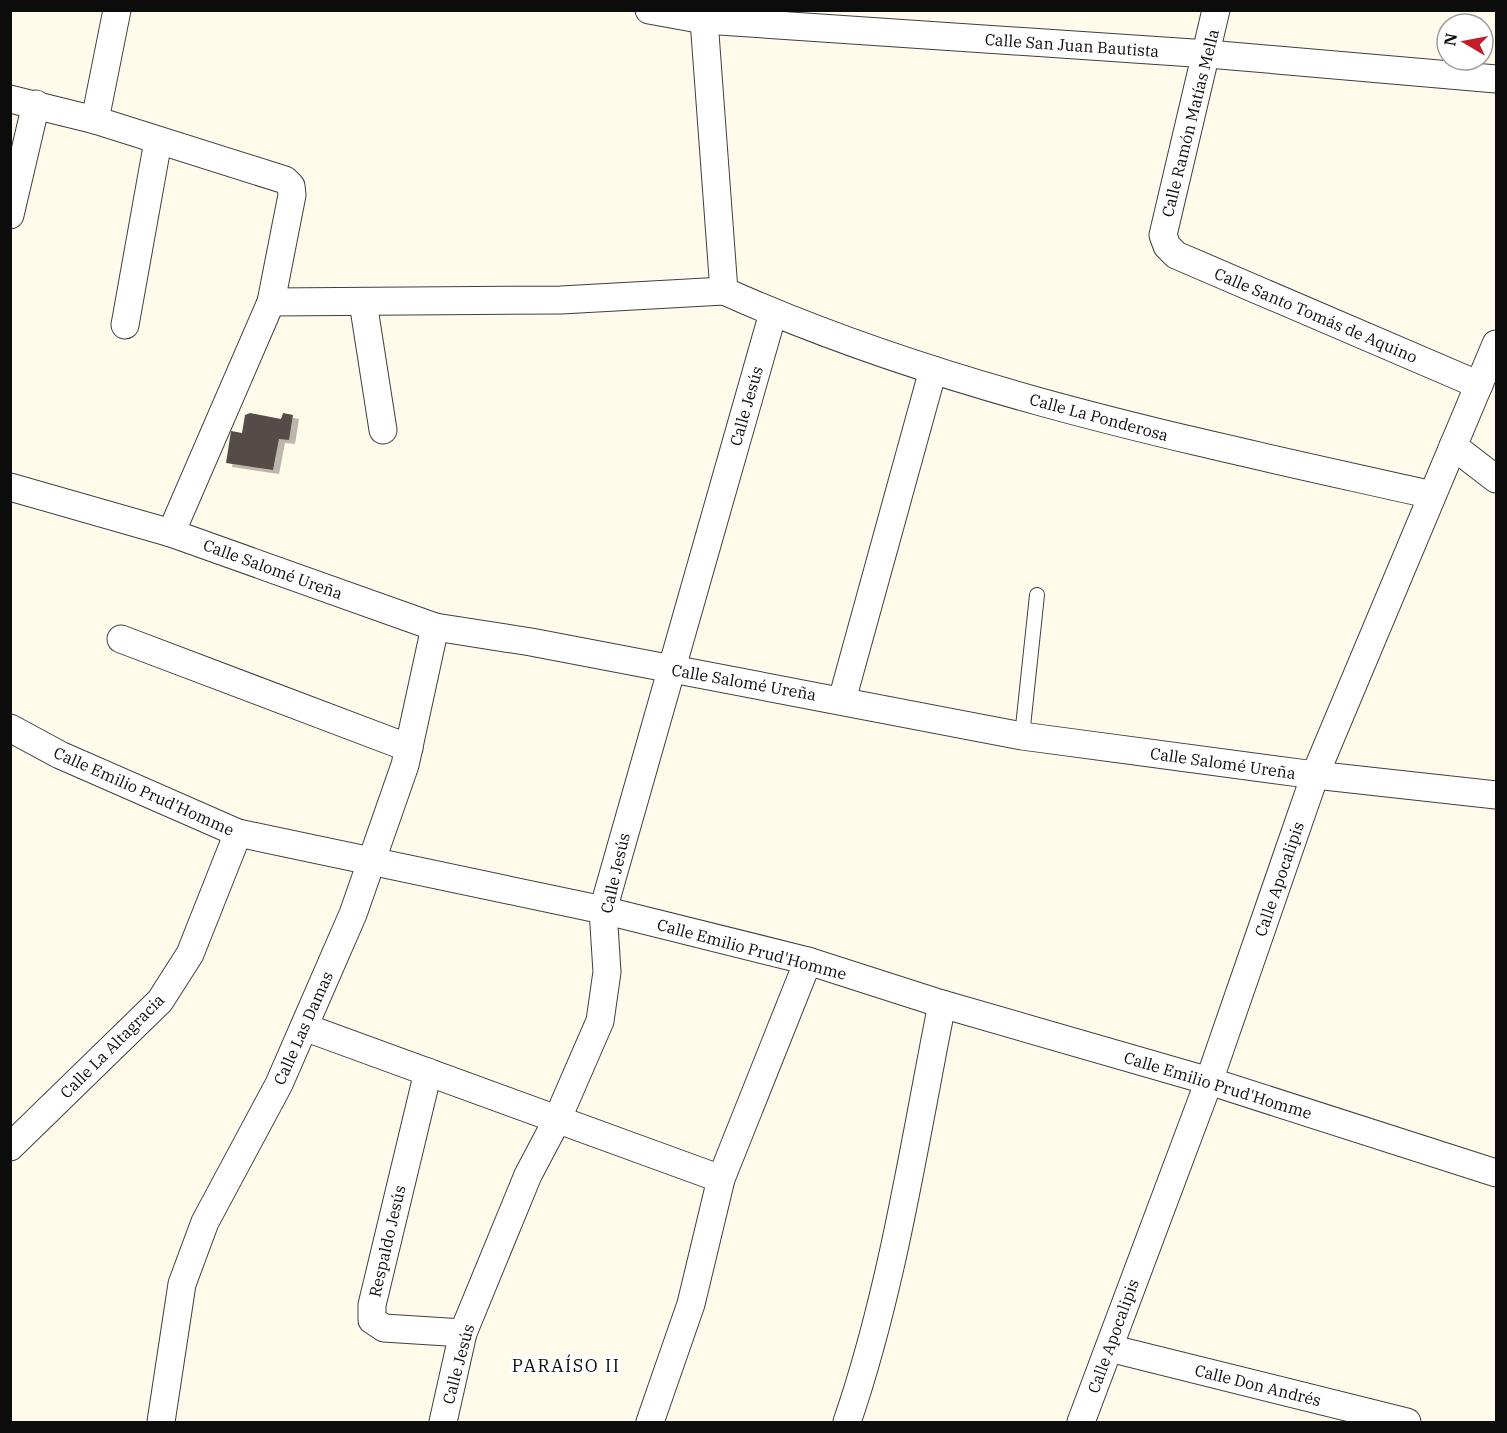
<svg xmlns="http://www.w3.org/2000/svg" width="1507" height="1433" viewBox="0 0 1507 1433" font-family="'IBM Plex Serif',serif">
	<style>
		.building { fill: #554c48; filter: url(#shadow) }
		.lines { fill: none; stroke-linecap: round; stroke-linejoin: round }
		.service-casing { stroke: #3f3f3f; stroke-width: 16 }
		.minor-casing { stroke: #3f3f3f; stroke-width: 29 }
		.service { stroke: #fff; stroke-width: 14 }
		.minor { stroke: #fff; stroke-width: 27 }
		.labels { text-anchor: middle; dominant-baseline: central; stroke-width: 6; stroke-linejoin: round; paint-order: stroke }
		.street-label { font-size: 16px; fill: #0c0c0c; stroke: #fff }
		.neighbourhood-label { font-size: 18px; letter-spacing: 1.5px; fill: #0c0c0c; stroke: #fff }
	</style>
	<defs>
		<filter id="shadow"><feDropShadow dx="6" dy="4" stdDeviation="0" flood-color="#0004"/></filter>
	</defs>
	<rect width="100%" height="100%" fill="#fffaea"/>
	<path class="building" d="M250 413 281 419 283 413 293 415 289 440 279 439 273 470 226 463 231 431 242 433 245 415Z"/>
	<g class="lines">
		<g class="service-casing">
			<path id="service" d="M1022 736 1037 595"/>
		</g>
		<g class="minor-casing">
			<g id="minor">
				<path d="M649 10 704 20 1208 54 1496 79"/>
				<path d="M1216 10 1163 235 1167 246 1176 255 1479 385"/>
				<path d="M704 20 724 291C949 392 1193 441 1432 495"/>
				<path d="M10 99 95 120 285 180 291 186 292 195 271 302 561 300 724 291"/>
				<path d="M95 120 117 10"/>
				<path d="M10 215 36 104"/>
				<path d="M363 302 383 430"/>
				<path d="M125 325 158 141"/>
				<path d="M1453 446 1496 479"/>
				<path d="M10 487 171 533 435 627 531 642 1022 736 1315 775 1496 795"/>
				<path d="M171 533 271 302"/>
				<path d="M121 639 409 748"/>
				<path d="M842 700 933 370"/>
				<path d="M10 728 60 755 238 833 603 910 808 961 942 1004 1209 1081 1496 1173"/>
				<path d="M304 1027 721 1179"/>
				<path d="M428 1072 372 1305V1320L384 1328 463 1333"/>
				<path d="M10 1147 160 1001 190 954 238 833"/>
				<path d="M1109 1348 1407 1422"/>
				<path d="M161 1422 182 1284 205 1222 279 1084 353 914 405 765 435 627"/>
				<path d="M443 1422 463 1333 528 1175 557 1120 600 1021 607 972 603 910 773 313"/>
				<path d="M650 1422 691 1304 721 1179 808 961"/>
				<path d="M847 1422C893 1288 914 1144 942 1004"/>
				<path d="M1081 1422 1209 1081 1315 775 1496 344"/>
			</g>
		</g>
		<use href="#service" class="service"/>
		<use href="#minor" class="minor"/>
	</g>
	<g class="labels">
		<g class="street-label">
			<text transform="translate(1072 45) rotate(4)">Calle San Juan Bautista</text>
			<text transform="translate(1190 123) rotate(-76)">Calle Ramón Matías Mella</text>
			<text transform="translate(1316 315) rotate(23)">Calle Santo Tomás de Aquino</text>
			<text transform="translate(746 406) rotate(-74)">Calle Jesús</text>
			<text transform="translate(1099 417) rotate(15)">Calle La Ponderosa</text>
			<text transform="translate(273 569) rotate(20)">Calle Salomé Ureña</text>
			<text transform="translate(744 682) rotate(10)">Calle Salomé Ureña</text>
			<text transform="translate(1223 763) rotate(8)">Calle Salomé Ureña</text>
			<text transform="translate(144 791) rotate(24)">Calle Emilio Prud'Homme</text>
			<text transform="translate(615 873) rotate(-77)">Calle Jesús</text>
			<text transform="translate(1279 879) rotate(-71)">Calle Apocalipis</text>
			<text transform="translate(752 949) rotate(15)">Calle Emilio Prud'Homme</text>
			<text transform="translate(303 1028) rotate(-66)">Calle Las Damas</text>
			<text transform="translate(112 1046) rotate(-45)">Calle La Altagracia</text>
			<text transform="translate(1218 1085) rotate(17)">Calle Emilio Prud'Homme</text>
			<text transform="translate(387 1241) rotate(-77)">Respaldo Jesús</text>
			<text transform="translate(1113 1336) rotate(-70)">Calle Apocalipis</text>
			<text transform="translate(458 1364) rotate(-75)">Calle Jesús</text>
			<text transform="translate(1258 1385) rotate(14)">Calle Don Andrés</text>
		</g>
		<g class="neighbourhood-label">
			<text x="566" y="1365">PARAÍSO II</text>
		</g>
	</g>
	<rect width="1507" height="1433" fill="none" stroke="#0c0c0c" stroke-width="24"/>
	<g transform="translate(1465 42) rotate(280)"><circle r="28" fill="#ffffff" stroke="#9e9e9e" stroke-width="1.5"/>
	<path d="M0-4.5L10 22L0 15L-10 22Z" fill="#c21e29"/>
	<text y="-9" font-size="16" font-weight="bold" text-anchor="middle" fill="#0c0c0c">N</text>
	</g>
</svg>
